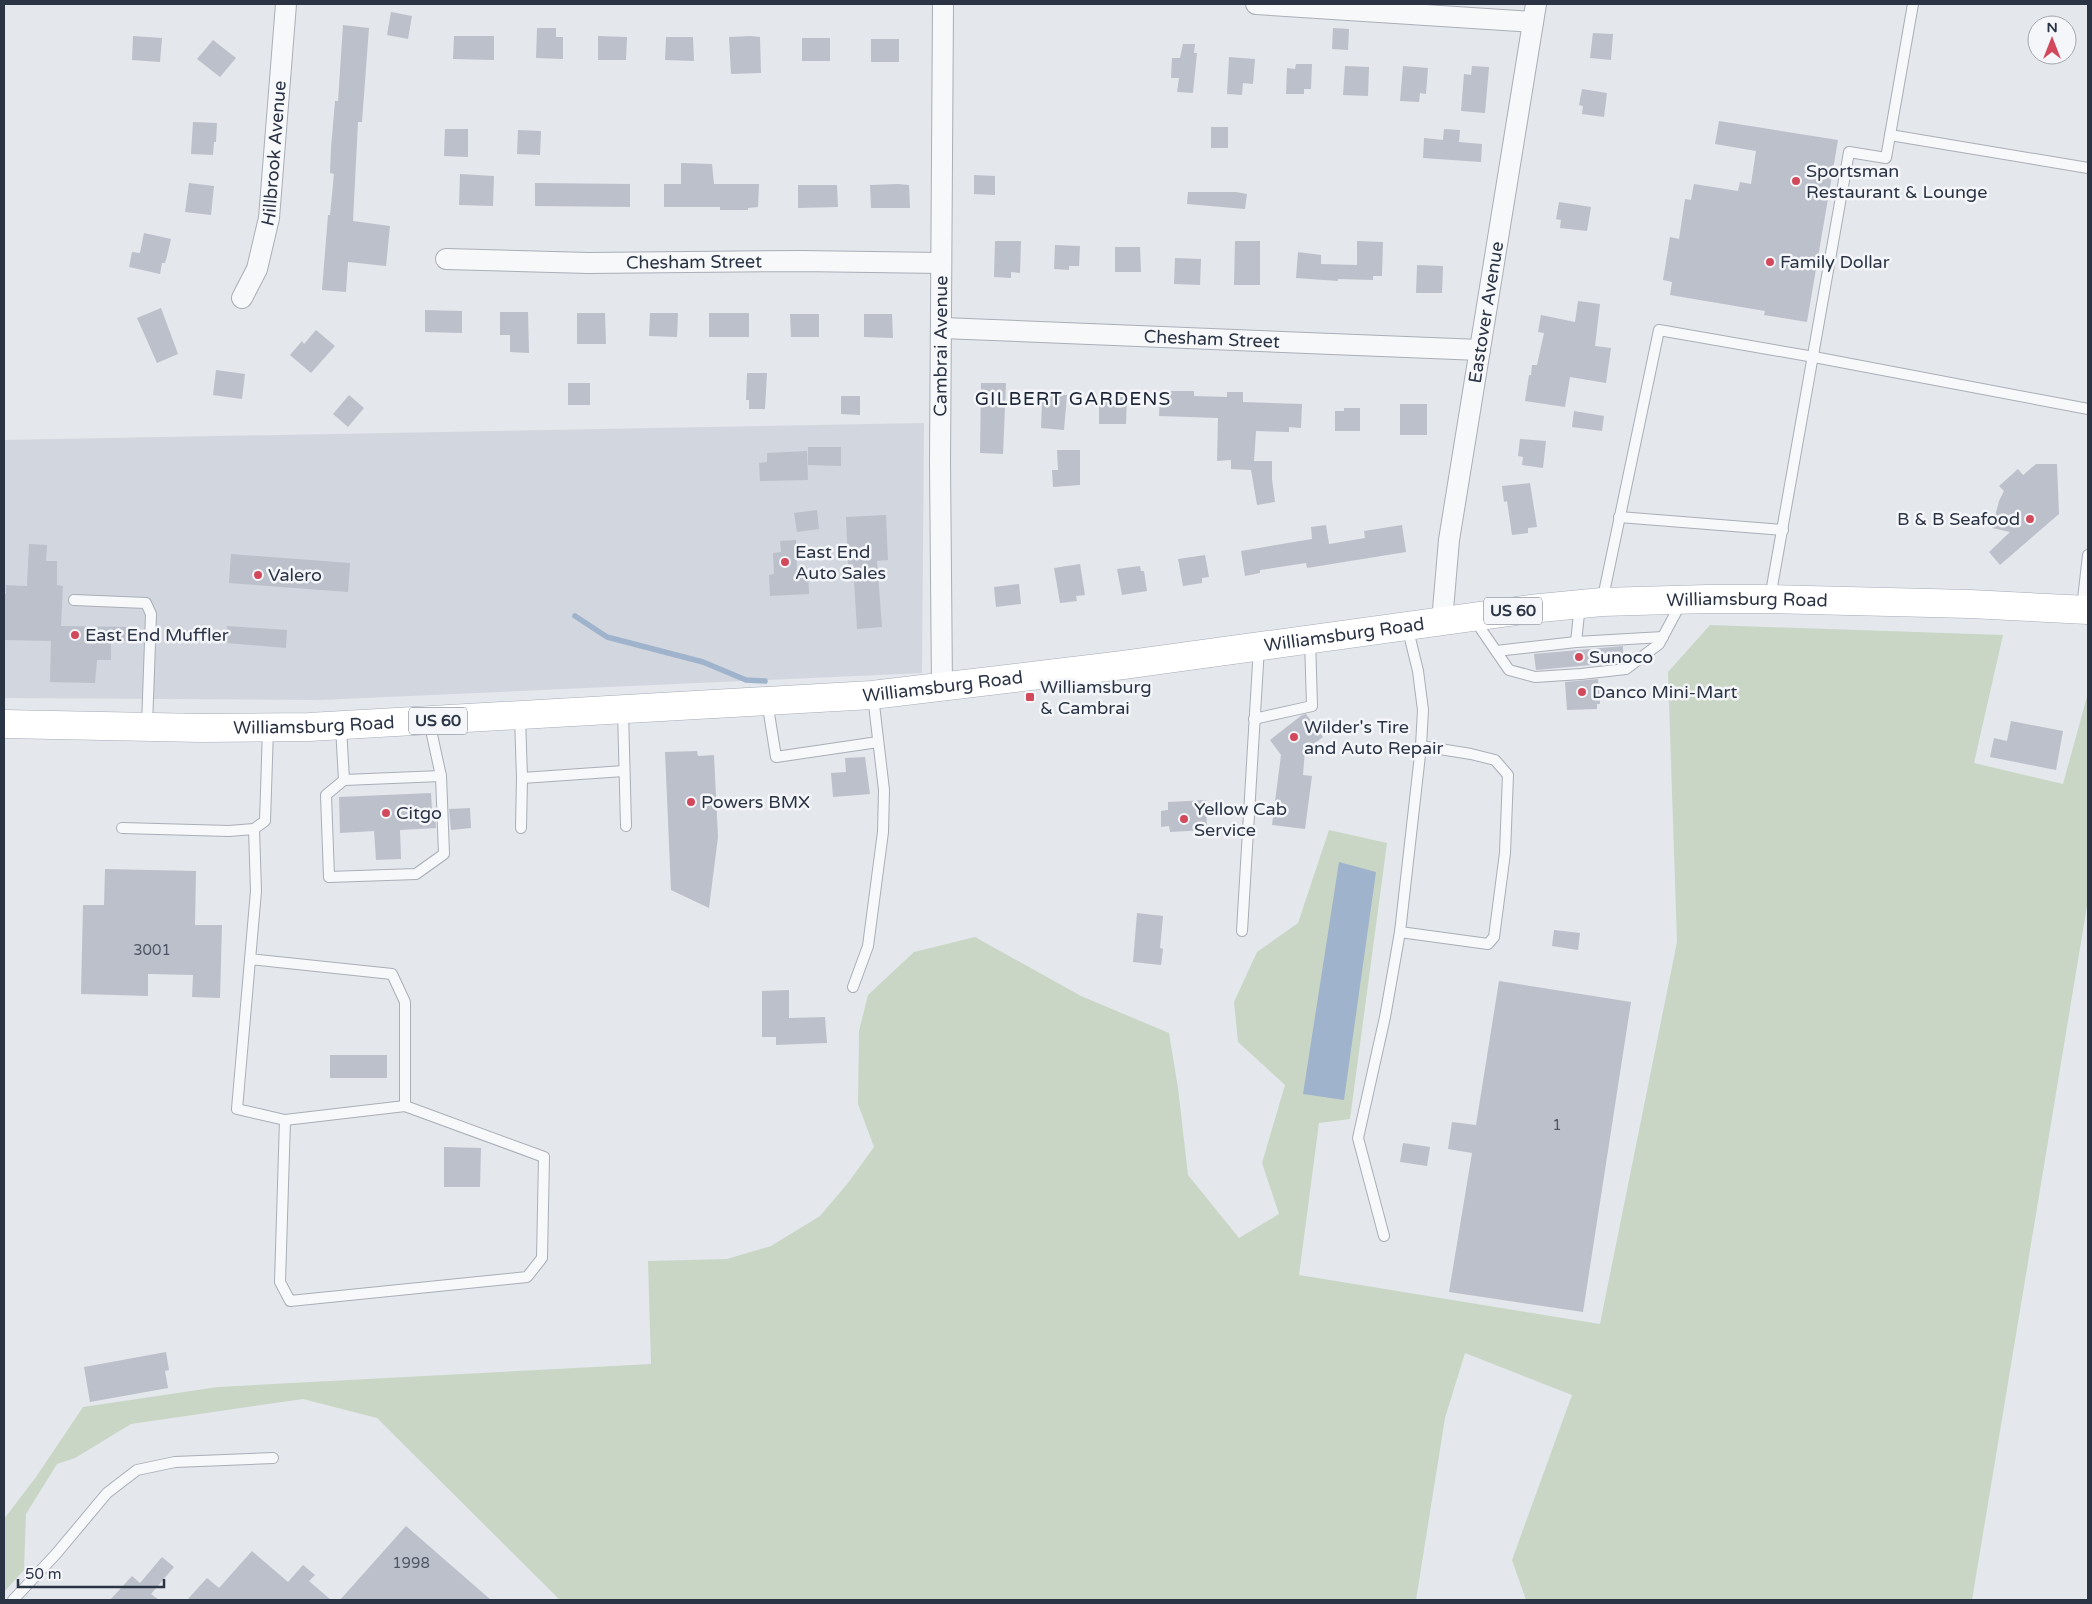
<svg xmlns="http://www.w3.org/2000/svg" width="2092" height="1604" viewBox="0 0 2092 1604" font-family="'Varela Round',sans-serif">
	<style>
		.built { fill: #d2d6de }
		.green { fill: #c9d6c5 }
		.water { fill: #9fb4cc }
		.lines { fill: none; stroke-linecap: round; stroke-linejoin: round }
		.stream { stroke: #9fb4cc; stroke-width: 5.5 }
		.building { fill: #bbc0ca }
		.lane-casing { stroke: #a9aeb7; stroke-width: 12 }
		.street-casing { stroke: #a9aeb7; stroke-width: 22 }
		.primary-casing { stroke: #a3abb8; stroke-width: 29 }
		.lane { stroke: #f7f8fa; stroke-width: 10 }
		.street { stroke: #f7f8fa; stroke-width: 20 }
		.primary { stroke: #fff; stroke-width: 28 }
		.poi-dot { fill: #d1495b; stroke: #f4f6f9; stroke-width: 2 }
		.labels { text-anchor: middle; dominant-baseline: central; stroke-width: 5; stroke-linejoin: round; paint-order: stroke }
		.number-label { font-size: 15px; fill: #4f5766 }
		.shield { fill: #f4f6f9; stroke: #676e7b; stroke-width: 1 }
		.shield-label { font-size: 16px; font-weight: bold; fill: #2b3445 }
		.street-label { font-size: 18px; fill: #2b3445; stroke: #f4f6f9 }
		.poi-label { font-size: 18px; fill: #2b3445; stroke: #f4f6f9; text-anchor: start }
		.neighbourhood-label { font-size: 19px; letter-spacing: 1px; fill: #1d2536; stroke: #f4f6f9 }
	</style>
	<rect width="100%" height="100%" fill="#e4e7ec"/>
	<path class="built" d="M924 423 922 673 320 700 4 698V440Z"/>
	<path class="green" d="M1710 625 2003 635 1974 763 2063 784 2088 693V900L1972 1600H1526L1512 1560 1572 1395 1465 1353 1445 1418 1416 1600H560L377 1418 303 1399 131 1424 75 1458 57 1464 26 1514 24 1570 4 1592V1519L36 1477 83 1407 218 1387 651 1364 648 1261 727 1259 771 1246 820 1216 848 1183 874 1147 858 1104 859 1031 868 995 914 952 975 937 1081 996 1169 1033 1178 1088 1188 1175 1239 1238 1279 1214 1262 1163 1285 1085 1238 1042 1234 1002 1257 952 1298 923 1329 830 1387 843 1350 1119 1319 1123 1299 1275 1600 1324 1677 942 1668 672Z"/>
	<path class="water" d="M1339 862 1376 872 1344 1100 1303 1094Z"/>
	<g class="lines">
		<path class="stream" d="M575 616 607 637 703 662 746 680 765 681"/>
	</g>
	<g class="building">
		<path d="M391 12 412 16 408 39 387 35Z"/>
		<path d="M343 25 369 28 362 122H358L353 221 390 226 386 266 348 262 346 292 322 290 328 215H330L334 174 330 173 331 148 335 101H338Z"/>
		<path d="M537 28H556V37H563V59L536 58Z"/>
		<path d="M1333 28 1349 29 1348 50 1332 49Z"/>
		<path d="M1593 33 1613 34 1611 60 1590 58Z"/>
		<path d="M133 36 162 38 160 62 132 60Z"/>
		<path d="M454 36H494V60L453 59Z"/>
		<path d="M598 36 627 37 626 60H598Z"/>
		<path d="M750 36 760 37 761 73 731 74 729 37Z"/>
		<path d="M666 37H693L694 61 665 60Z"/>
		<rect x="802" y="38" width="28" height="23"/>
		<rect x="871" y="39" width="28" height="23"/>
		<path d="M213 40 236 58 220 77 197 59Z"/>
		<path d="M1183 44H1195L1194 53H1197L1193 93 1177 92 1179 78H1171L1172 58H1180Z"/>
		<path d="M1229 57 1255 59 1253 84 1243 83 1242 95 1227 94Z"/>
		<path d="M1296 64H1312L1311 89H1304V94H1286L1287 68 1295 69Z"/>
		<path d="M1345 66 1369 67 1368 96 1343 95Z"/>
		<path d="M1403 66 1428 68 1426 94 1420 93 1419 102 1400 101Z"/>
		<path d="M1472 66 1489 67 1485 113 1461 111 1464 74 1471 75Z"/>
		<path d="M1582 89 1607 93 1604 117 1582 114 1583 106 1579 105Z"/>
		<path d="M1719 121 1838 140 1807 322 1764 315 1765 311 1670 295 1672 282 1663 280 1670 237 1679 239 1685 199 1691 200 1694 184 1738 191 1740 182 1751 184 1756 151 1715 144Z"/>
		<path d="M193 122 217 123 216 142H214L213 155 191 154Z"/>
		<rect x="1211" y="127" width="17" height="21"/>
		<path d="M445 129H468V157L444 156Z"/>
		<path d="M1444 129 1460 130 1459 142 1482 144 1481 162 1423 158 1424 138 1443 140Z"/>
		<path d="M518 130 541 131 540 155 517 154Z"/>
		<path d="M681 163 712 164 714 184H759L758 207 748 208V210H720V207H664V184H681Z"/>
		<path d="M460 174 494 176 493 206 459 205Z"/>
		<path d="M974 175 995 176V195L974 194Z"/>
		<path d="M189 183 214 186 211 215 185 212Z"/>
		<path d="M535 183 630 184V207L535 206Z"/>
		<path d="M898 184 909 185 910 208H871L870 185Z"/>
		<path d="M798 185H837L838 207 798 208Z"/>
		<path d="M1188 192H1236L1247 194 1245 209 1187 204Z"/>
		<path d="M1559 202 1591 207 1587 231 1560 228 1561 220 1556 219Z"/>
		<path d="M144 233 171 239 167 256 165 263H162L160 274 129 267 132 252 140 253Z"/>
		<path d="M995 241H1021L1020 273 1011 272V278L994 277Z"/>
		<path d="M1235 241H1260V285H1234Z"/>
		<path d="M1357 241 1383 242 1382 276H1373V280L1338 279V281L1296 278 1298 252 1321 255V264L1357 265Z"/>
		<path d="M1055 245 1080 246 1079 266H1069V270L1054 269Z"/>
		<path d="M1115 247H1140L1141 272H1115Z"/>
		<path d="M1175 258 1201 259 1200 285 1174 284Z"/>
		<path d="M1417 265 1443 266 1442 293H1416Z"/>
		<path d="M1578 301 1600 304 1595 346 1611 348 1606 383 1570 377 1565 407 1525 401 1529 375H1531L1532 365H1537L1544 333 1538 332 1541 315 1575 322Z"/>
		<path d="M161 308 178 354 157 363 137 318Z"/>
		<path d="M425 310 462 311V333L425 332Z"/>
		<path d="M500 312H528L529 353 510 352V335H500Z"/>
		<path d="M577 313H605L606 344H577Z"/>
		<path d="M650 313H678L677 337 649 336Z"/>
		<rect x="709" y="313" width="40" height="24"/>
		<path d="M790 314H819V337H791Z"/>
		<path d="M864 314H892L893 338 864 337Z"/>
		<path d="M316 330 335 346 311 373 290 355 302 341 304 344Z"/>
		<path d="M216 370 245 374 242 399 213 395Z"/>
		<path d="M747 373H767L765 409H749V400H746Z"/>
		<rect x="568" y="383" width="22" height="22"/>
		<path d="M981 383H1006L1003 454 980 453Z"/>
		<path d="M1168 391H1194V396L1227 397V392H1243V402L1302 404 1301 428 1289 427V432L1256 431 1254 461H1272V479L1275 502 1257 505 1251 470 1231 469V460L1217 461 1218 418 1159 416 1160 396H1168Z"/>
		<path d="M1051 394 1067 395 1064 430 1041 428 1042 400 1050 401Z"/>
		<path d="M349 395 364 408 348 427 333 414Z"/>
		<path d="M841 396H860V415L841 414Z"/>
		<path d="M1109 397H1127L1126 424H1099V401L1109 402Z"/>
		<rect x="1400" y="404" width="27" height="31"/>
		<path d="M1344 408H1360V431H1335V411H1344Z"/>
		<path d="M1574 411 1604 416 1602 431 1572 427Z"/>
		<path d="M1520 439 1546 441 1543 468 1522 465 1523 457 1518 456Z"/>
		<path d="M808 447H841V466L808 465Z"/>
		<path d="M1057 450H1080V485L1053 487 1052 470H1058Z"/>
		<path d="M807 451 808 480 760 481 759 463 767 462V453Z"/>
		<path d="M2036 464H2057L2059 514 2000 565 1989 552 2010 532 1992 528 1999 501 2004 491 1999 486 2018 469 2023 475Z"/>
		<path d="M1530 483 1537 527 1528 528V533L1512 535 1507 501 1504 502 1502 486Z"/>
		<path d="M817 510 819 529 797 532 794 513Z"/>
		<path d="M886 515 888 560 877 561 882 627 857 629 853 564H848L846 517Z"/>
		<path d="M1326 525 1329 544 1365 538 1364 531 1402 525 1406 552 1307 568 1306 563 1260 570V573L1245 576 1241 551 1312 539 1311 527Z"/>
		<path d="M796 540 797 573 808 572 809 594 770 596 769 575 774 574 773 553 781 552 780 541Z"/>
		<path d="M29 544 47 545 46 561H57V585L63 586 61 626 131 627 130 641H111V660H97L95 683 50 682 51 641 4 640V594H6V585L27 586Z"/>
		<path d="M231 554 350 563 348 592 229 583Z"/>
		<path d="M1205 555 1209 577 1202 578V583L1183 586 1178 559Z"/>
		<path d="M1080 564 1085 595 1076 596 1077 601 1060 603 1054 568Z"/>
		<path d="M1140 566 1141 571H1144L1147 591 1122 595 1117 569Z"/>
		<path d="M1019 584 1021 604 996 607 994 587Z"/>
		<path d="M227 626 287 630 286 648 226 643Z"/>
		<path d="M1623 646V662L1536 670 1534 654Z"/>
		<path d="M1598 679 1600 704H1597V709L1567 710 1565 682Z"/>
		<path d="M1306 714 1323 737 1305 750 1303 775 1312 776 1305 829 1272 825 1281 755 1270 740 1302 715Z"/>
		<path d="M2011 721 2063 731 2056 770 1990 757 1994 738 2007 741Z"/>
		<path d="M697 751 698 756 714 755 718 837 709 908 671 890 665 752Z"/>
		<path d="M865 757 870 794 833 797 831 773 846 772 845 758Z"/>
		<path d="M431 793 432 810H435L436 828 400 830 401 859 376 860 374 831 340 833 339 797Z"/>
		<path d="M1206 800 1207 830 1170 832 1169 826 1161 827V811L1168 810V802Z"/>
		<path d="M470 808 471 828 451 830 449 809Z"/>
		<path d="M105 869 196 871 195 925H222L220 998 192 997 193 975 148 974V996L81 994 83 905H104Z"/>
		<path d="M1137 913 1163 916 1160 948 1163 949 1161 965 1133 962Z"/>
		<path d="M1554 930 1580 933 1578 950 1552 946Z"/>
		<path d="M1499 981 1631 1002 1583 1312 1449 1292 1472 1153 1448 1149 1452 1122 1476 1125Z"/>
		<path d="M789 990V1018L825 1017 827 1043 776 1045V1037H762V991Z"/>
		<rect x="330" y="1055" width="57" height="23"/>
		<path d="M1403 1143 1430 1147 1427 1166 1400 1162Z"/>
		<path d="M444 1147 481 1148 480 1187H444Z"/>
		<path d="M166 1352 169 1370 165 1371 168 1388 90 1402 84 1367Z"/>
		<path d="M406 1526 491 1600H340Z"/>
		<path d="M252 1551 288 1582 303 1565 315 1575 309 1581 331 1600H187L207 1578 219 1588Z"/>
		<path d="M162 1557 174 1567 151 1594 159 1600H110L132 1576 140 1583Z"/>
	</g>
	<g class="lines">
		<g class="lane-casing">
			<g id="lane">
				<path d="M1890 135 2088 168"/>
				<path d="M1619 517 1783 530"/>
				<path d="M1770 598 1849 152 1886 158 1913 4"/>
				<path d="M74 600 146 603 151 614 147 726"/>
				<path d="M1602 602 1659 330 1814 357 2088 409"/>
				<path d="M2082 608 2088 555"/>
				<path d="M1474 619 1509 670 1535 677 1581 674 1626 669 1659 644 1681 603"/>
				<path d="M1576 642 1580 605"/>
				<path d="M1496 651 1576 642 1663 637"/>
				<path d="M767 701 776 757 878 742"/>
				<path d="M623 711 626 826"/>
				<path d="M520 717 522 778 521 828"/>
				<path d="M1254 719 1312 706 1310 639"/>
				<path d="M341 727 344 780 326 795 329 877 416 874 444 854 441 776 429 721"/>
				<path d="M522 778 624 771"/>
				<path d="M344 780 441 776"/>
				<path d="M122 828 229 831 254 829 265 821 268 729"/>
				<path d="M1242 931 1259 647"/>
				<path d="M1400 932 1488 944 1494 937 1505 853 1508 775 1495 760 1471 754 1421 746"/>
				<path d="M250 959 392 974 405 1002V1106L544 1157 542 1258 527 1277 290 1301 280 1282 285 1120 237 1109 256 891 254 829"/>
				<path d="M853 987 868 946 883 832 884 790 873 696"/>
				<path d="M285 1120 405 1106"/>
				<path d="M1384 1236 1358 1138 1385 1017 1400 932 1421 746 1423 710 1418 671 1407 626"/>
				<path d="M13 1600 56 1554 107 1493 137 1470 175 1462 273 1458"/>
			</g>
		</g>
		<g class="street-casing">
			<g id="street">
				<path d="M1256 4 1533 22"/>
				<path id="s1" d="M446 259 588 263 800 261 941 263"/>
				<path id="s2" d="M242 298 257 269 269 218 286 4"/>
				<path id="s3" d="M942 328 1480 350"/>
				<path id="s4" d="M1442 621 1449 540 1536 4"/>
				<path id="s5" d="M942 687 940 463 943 4"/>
			</g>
		</g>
		<g class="primary-casing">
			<g id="primary">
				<path id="s6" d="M4 724 202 728 309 727 872 695 1123 665 1530 609 1602 602 1707 599H1770L1970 604 2088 610"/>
			</g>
		</g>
		<use href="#lane" class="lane"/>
		<use href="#street" class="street"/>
		<use href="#primary" class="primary"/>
	</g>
	<g class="poi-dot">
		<circle cx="1796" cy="181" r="5"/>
		<circle cx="1770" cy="262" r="5"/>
		<circle cx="2030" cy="519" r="5"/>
		<circle cx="785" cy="562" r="5"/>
		<circle cx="258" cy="575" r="5"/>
		<circle cx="75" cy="635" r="5"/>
		<circle cx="1579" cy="657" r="5"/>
		<circle cx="1582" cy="692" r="5"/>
		<rect x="1025" y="692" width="10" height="10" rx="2.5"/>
		<circle cx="1294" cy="737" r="5"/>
		<circle cx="691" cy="802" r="5"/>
		<circle cx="386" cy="813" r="5"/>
		<circle cx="1184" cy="819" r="5"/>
	</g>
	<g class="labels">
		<g class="number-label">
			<text x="152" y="950">3001</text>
			<text x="1557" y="1125">1</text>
			<text x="411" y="1563">1998</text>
		</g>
		<g class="shield">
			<rect x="1484" y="597.5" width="58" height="27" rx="4"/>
			<rect x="409" y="707.5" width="58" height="27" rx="4"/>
		</g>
		<g class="shield-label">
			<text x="1513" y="611">US 60</text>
			<text x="438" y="721">US 60</text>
		</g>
		<g class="street-label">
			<text stroke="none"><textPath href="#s2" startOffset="150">Hillbrook Avenue</textPath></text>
			<text stroke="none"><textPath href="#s1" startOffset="248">Chesham Street</textPath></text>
			<text stroke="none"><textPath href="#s4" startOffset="312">Eastover Avenue</textPath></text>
			<text stroke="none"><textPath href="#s3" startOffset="270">Chesham Street</textPath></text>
			<text stroke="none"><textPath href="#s5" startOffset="341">Cambrai Avenue</textPath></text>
			<text stroke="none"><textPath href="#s6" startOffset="1750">Williamsburg Road</textPath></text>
			<text stroke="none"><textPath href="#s6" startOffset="1345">Williamsburg Road</textPath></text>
			<text stroke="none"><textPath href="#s6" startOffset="940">Williamsburg Road</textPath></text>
			<text stroke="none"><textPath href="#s6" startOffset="310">Williamsburg Road</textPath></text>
		</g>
		<g class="poi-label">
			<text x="1806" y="171">Sportsman<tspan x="1806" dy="21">Restaurant &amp; Lounge</tspan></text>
			<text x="1780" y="262">Family Dollar</text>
			<text x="2020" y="519" text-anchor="end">B &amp; B Seafood</text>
			<text x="795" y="552">East End<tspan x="795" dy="21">Auto Sales</tspan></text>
			<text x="268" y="575">Valero</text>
			<text x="85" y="635">East End Muffler</text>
			<text x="1589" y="657">Sunoco</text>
			<text x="1040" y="687">Williamsburg<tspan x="1040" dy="21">&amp; Cambrai</tspan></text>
			<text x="1592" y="692">Danco Mini-Mart</text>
			<text x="1304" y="727">Wilder's Tire<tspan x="1304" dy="21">and Auto Repair</tspan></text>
			<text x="701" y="802">Powers BMX</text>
			<text x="1194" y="809">Yellow Cab<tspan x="1194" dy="21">Service</tspan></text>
			<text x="396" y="813">Citgo</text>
		</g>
		<g class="neighbourhood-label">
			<text x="1073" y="399">GILBERT GARDENS</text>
		</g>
	</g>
	<rect width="2092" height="1604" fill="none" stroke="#2b3445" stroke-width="10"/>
	<g transform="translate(2052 40)"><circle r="24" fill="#f4f6f9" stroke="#a4a8b1"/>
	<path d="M0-4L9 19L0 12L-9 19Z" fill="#d1495b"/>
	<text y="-8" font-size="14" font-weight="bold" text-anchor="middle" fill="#2b3445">N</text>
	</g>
	<path d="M18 1579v8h146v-8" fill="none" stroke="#2b3445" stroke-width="2.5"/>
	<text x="25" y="1579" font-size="15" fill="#2b3445" stroke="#f4f6f9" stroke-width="4" paint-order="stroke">50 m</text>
</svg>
